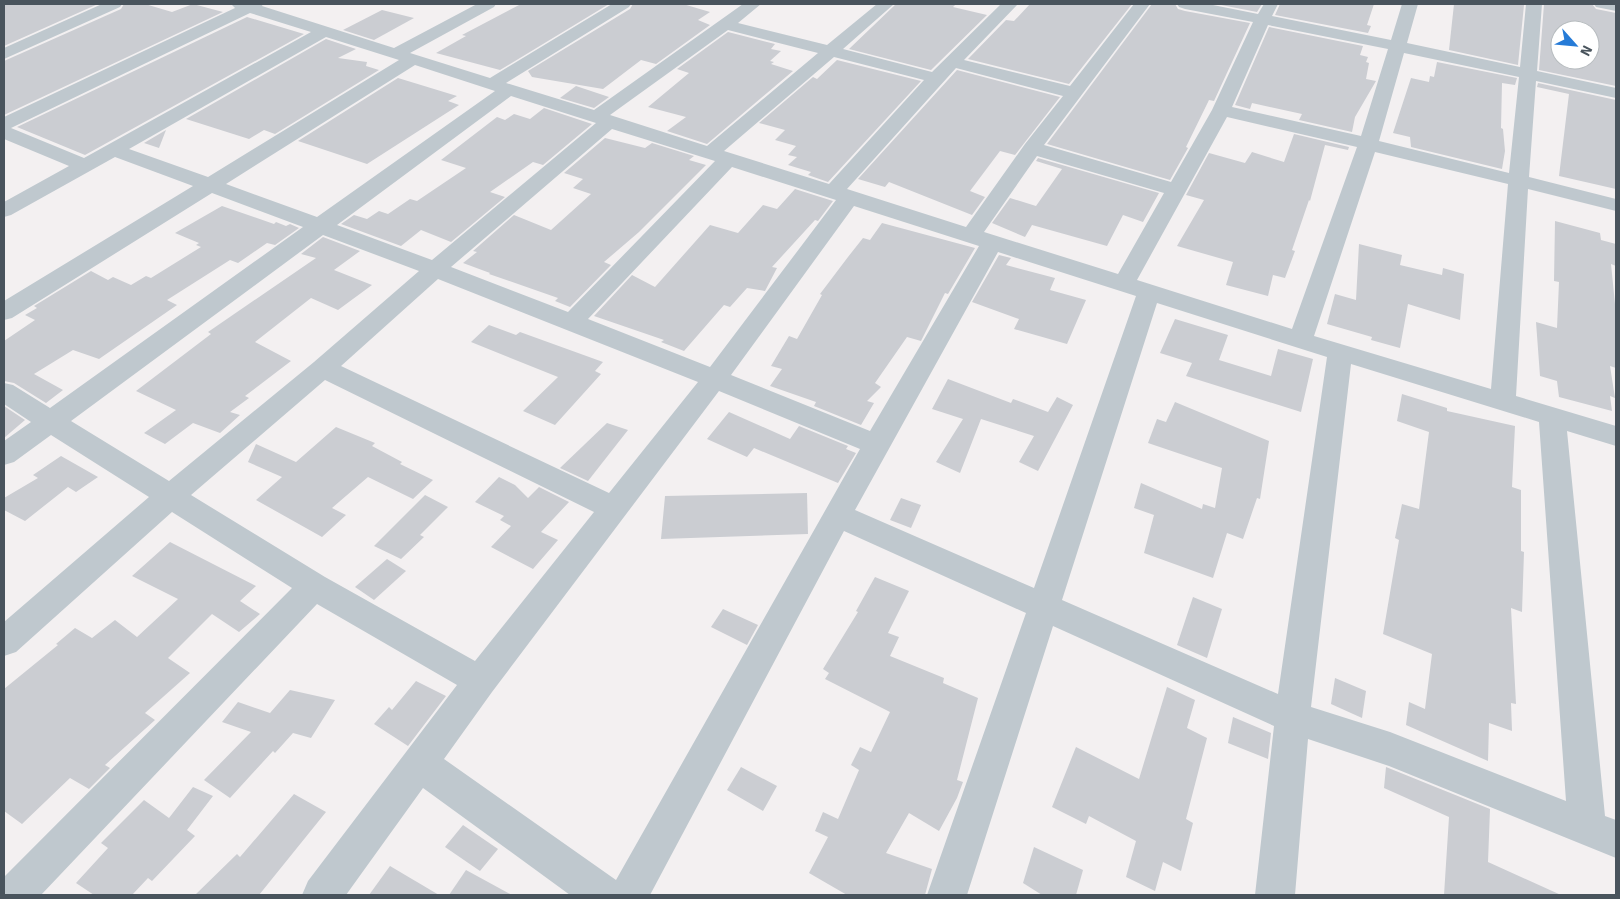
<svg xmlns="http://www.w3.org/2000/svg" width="1620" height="899" viewBox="0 0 1620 899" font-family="Signika,sans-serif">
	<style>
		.building { fill: #cbcdd2; fill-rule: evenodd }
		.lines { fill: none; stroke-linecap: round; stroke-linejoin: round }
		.minor { fill: #bfc8ce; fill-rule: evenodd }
	</style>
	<rect width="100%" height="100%" fill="#f3f0f1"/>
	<g class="building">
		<path d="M4 4H98L4 46Z"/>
		<path d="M124 4H145L172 12 193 4 223 12 4 115V61L121 9Z"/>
		<path d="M521 4H609L500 70 436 53 466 36 462 35Z"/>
		<path d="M633 4H683L710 12 698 20 710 25 656 64 641 60 603 89 532 77 528 71 630 9Z"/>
		<path d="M896 4H956L953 7 987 15 931 70 849 49Z"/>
		<path d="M1030 4H1132L1069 84 968 59 1006 20 1014 21Z"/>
		<path d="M1152 4H1175L1178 9 1185 11 1250 23 1214 101 1209 100 1186 147 1188 148 1170 180 1047 144Z"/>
		<path d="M1216 4H1262L1257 12Z"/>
		<path d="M1280 4H1374L1367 25 1371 26 1368 33 1275 15Z"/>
		<path d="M1454 4 1524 5 1518 65 1449 50Z"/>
		<path d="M1544 4H1592L1596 9 1616 13V86L1539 70ZM1560 30H1590V60H1560Z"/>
		<path d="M382 10 414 18 374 40 343 30Z"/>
		<path d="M247 17 304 34 85 155 17 127Z"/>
		<path d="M1269 27 1363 46 1360 55 1368 57 1366 62 1369 63 1366 79 1376 81 1355 117 1352 132 1299 120 1302 114 1252 103 1250 109 1235 105Z"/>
		<path d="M728 32 775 44 771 49 781 51 770 61 774 62 771 64 793 71 707 144 667 131 686 117 648 107 689 73 677 69Z"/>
		<path d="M326 39 356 49 338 58 367 62 366 66 379 70 275 134 264 130 249 139 186 119Z"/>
		<path d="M837 60 921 81 828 182 808 175 811 172 788 165 797 157 788 155 796 146 775 140 785 130 759 123 813 77 817 79Z"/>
		<path d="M1437 62 1517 78 1515 85 1502 83 1501 128 1503 129 1505 151 1502 169 1411 147 1410 137 1393 133 1411 78 1429 82 1430 76 1434 77Z"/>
		<path d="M957 70 1060 97 1015 155 1000 151 970 191 985 197 972 215 889 182 885 187 858 179Z"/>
		<path d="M398 78 457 96 448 101 459 105 367 164 298 141Z"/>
		<path d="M1538 83 1616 100V189L1559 176 1569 94 1537 87Z"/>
		<path d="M576 86 609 97 594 108 560 98Z"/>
		<path d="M544 108 592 124 543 165 533 162 490 192 505 197 451 242 421 230 401 246 341 224 354 215 367 219 379 211 388 214 410 199 417 201 466 168 441 160 497 117 505 120 514 114 530 119Z"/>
		<path d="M166 130 159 148 144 143Z"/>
		<path d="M1294 134 1349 147 1348 150 1325 145 1310 201 1309 200 1292 250 1295 251 1285 278 1273 275 1268 296 1226 285 1233 262 1177 246 1204 200 1186 195 1209 153 1245 163 1252 152 1284 162Z"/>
		<path d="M605 138 645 148 652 143 694 156 689 160 706 165 639 232 604 262 611 265 570 307 555 301 558 298 489 274 490 273 463 263 477 252 473 251 514 215 551 230 591 194 573 188 583 179 564 173Z"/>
		<path d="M1038 158 1159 193 1143 222 1123 215 1107 246 1032 225 1025 237 992 223 1010 198 1036 206 1062 169 1036 161Z"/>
		<path d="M795 189 833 201 818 221 815 220 772 267 777 268 765 291 747 288 730 307 724 305 684 351 661 342 664 340 594 316 632 275 655 287 710 225 738 233 763 205 777 209Z"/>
		<path d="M222 206 274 224 276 222 286 226 290 224 299 228 275 245 267 243 238 263 230 260 167 300 177 305 99 359 73 350 34 374 63 390 46 403 14 383 4 381V341L35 320 25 315 37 308 34 306 91 271 108 280 113 277 131 285 146 276 151 278 201 247 196 245 199 243 175 233Z"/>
		<path d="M1555 221 1600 233 1601 240 1616 244V266L1611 264 1616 314V368L1610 366 1615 398 1610 396 1612 411 1559 397 1557 381 1540 376 1536 322 1557 328 1559 282 1554 281Z"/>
		<path d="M882 223 975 248 948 294 945 293 921 341 907 337 875 383 881 387 867 401 874 403 861 425 814 406 816 402 770 386 782 369 771 366 789 336 797 339 822 295 820 294 848 257 863 238 870 240Z"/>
		<path d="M323 237 360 251 334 270 372 285 338 310 311 298 255 342 291 361 245 396 249 398 230 412 240 415 220 433 193 423 165 444 144 433 176 410 136 391 211 334 208 332 316 258 301 254Z"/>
		<path d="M1359 244 1402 255 1400 265 1442 275 1443 268 1464 274 1460 320 1408 304 1400 348 1371 340 1372 337 1327 324 1335 294 1356 300Z"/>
		<path d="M999 255 1011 258 1006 265 1055 278 1050 290 1086 300 1067 344 1014 329 1019 319 972 302Z"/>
		<path d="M1175 319 1228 335 1219 360 1271 376 1278 349 1313 359 1301 412 1186 376 1192 363 1160 353Z"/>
		<path d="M489 325 516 335 520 332 603 362 595 371 601 374 555 425 523 411 558 377 471 342Z"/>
		<path d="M948 379 1011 403 1013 399 1048 412 1057 397 1073 405 1038 471 1019 462 1034 436 981 419 960 473 936 462 963 419 932 409Z"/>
		<path d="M1402 394 1447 408V411L1515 426 1512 487 1521 490V551L1524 552 1522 612 1511 608 1516 704 1511 703 1512 731 1489 723 1488 761 1406 725 1409 702 1425 709 1432 654 1383 634 1399 540 1395 538 1402 504 1419 509 1429 432 1397 421Z"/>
		<path d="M1175 402 1269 441 1260 499 1257 498 1243 539 1227 533 1213 578 1144 553 1154 515 1134 508 1141 483 1202 509 1203 504 1215 508 1222 468 1148 443 1157 419 1166 422Z"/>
		<path d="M4 406 25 420 4 438Z"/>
		<path d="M729 412 790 439 799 426 848 446 846 449 856 453 838 483 754 448 747 457 707 439Z"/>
		<path d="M607 423 628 430 588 481 560 468Z"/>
		<path d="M336 427 375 443 372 446 402 462 400 464 433 480 413 499 368 477 332 508 346 515 322 537 256 500 282 477 248 462 256 444 296 462Z"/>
		<path d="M61 456 98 477 76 492 68 487 25 521 4 510V498L38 478 33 475Z"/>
		<path d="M499 477 515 485 528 498 539 487 569 502 541 532 558 540 533 569 491 547 511 526 500 520 504 516 475 502Z"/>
		<path d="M807 493 808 534 661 539 665 496Z"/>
		<path d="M425 495 448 507 420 535 424 537 401 559 374 546Z"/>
		<path d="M901 498 921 505 911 528 890 520Z"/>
		<path d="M170 542 256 586 240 601 260 614 239 632 212 614 168 658 190 673 145 713 155 720 105 765 110 768 89 789 70 778 22 824 4 811V689L58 645 56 644 75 628 92 638 115 620 137 637 178 599 132 576Z"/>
		<path d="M387 559 406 571 374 600 355 587Z"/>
		<path d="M875 577 909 591 888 633 899 637 890 656 944 678 943 683 978 698 957 780 963 782 957 798 939 831 909 813 886 853 932 869 925 895H847L809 873 828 837 815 831 823 812 838 819 859 770 851 765 860 747 871 752 890 712 825 679 829 673 823 669 858 612 856 611Z"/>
		<path d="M1193 597 1222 609 1207 658 1177 645Z"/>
		<path d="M723 609 758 625 747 645 711 627Z"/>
		<path d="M1335 678 1366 691 1362 718 1331 704Z"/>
		<path d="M416 681 446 696 408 746 374 724 389 707 392 710Z"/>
		<path d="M1167 687 1195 700 1187 728 1207 738 1186 819 1193 823 1181 871 1163 862 1155 891 1126 877 1136 841 1089 816 1086 824 1052 807 1076 747 1139 779Z"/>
		<path d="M290 690 335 700 311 738 293 733 275 753 273 751 230 798 204 780 251 732 222 722 238 702 270 713Z"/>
		<path d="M1233 717 1271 733 1268 759 1228 743Z"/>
		<path d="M741 767 777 786 763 811 727 790Z"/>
		<path d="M1386 767 1490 809 1488 862 1561 895H1444L1449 817 1384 788Z"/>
		<path d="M193 787 213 796 187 830 195 836 152 881 148 878 132 895H94L76 883 108 848 101 843 144 800 169 818Z"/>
		<path d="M294 794 326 812 259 895H195L237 854 240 857Z"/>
		<path d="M463 825 498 849 480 871 445 847Z"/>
		<path d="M1034 847 1083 870 1076 895H1042L1023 883Z"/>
		<path d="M390 866 439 895H369Z"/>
		<path d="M466 870 512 895H449Z"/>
	</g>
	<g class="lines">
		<g class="minor">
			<path d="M102 4H122L120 7 4 59V48Z"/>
			<path d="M231 4H263L262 6 394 48 477 4H496L494 7 410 53 490 78 612 4H631L629 7 506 83 594 110 743 4H761L738 23 827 45 877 4H894L843 49 932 72 1001 4H1018L964 60 1070 86 1134 4H1150L1044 145 1171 182 1212 110 1253 22 1185 9 1179 7 1177 4H1208L1258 14 1264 4H1278L1272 16 1391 40 1402 4H1418L1407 43 1520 67 1526 4H1542L1537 71 1616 88V98L1536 81 1529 177 1616 199V211L1528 189 1516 396 1616 426V446L1567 431 1605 816 1616 820V858L1389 766 1308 739 1295 895H1255L1274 726 1053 626 967 895H927L1026 613 844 531 650 895H570L423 788 346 895H302L308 881 457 685 317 604 41 895H4V877L292 588 172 512 16 652 4 656V622L149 497 51 435 14 462 4 465V441L31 422 4 404V383L13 385 50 408 303 227 212 193 12 318 4 320V301L193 186 115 157 11 215 4 217V202L69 166 4 139V117L235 8ZM250 13 311 32 84 158 11 128ZM1268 25 1388 49 1361 136 1232 107ZM728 30 818 53 707 146 610 115ZM326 37 399 60 208 177 129 149ZM1404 53 1519 77 1509 173 1379 141ZM834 57 924 80 829 184 724 151ZM415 65 495 91 317 217 226 184ZM956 68 1063 96 1025 144 966 227 847 189ZM511 96 596 123 432 260 337 225ZM1227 117 1357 147 1292 329 1137 280ZM612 129 715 161 568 312 451 267ZM1375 152 1508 184 1491 389 1314 336ZM1037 156 1164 193 1118 274 984 232ZM732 167 836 200 710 367 588 319ZM854 206 979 246 870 431 731 375ZM323 235 419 271 314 362 169 481 71 421ZM998 252 1136 296 1034 588 855 510ZM438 279 698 382 609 493 341 366ZM1157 303 1327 357 1278 694 1062 600ZM1351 364 1539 422 1566 801 1390 732 1311 707ZM325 380 594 512 475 661 325 577 191 495ZM719 391 860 449 616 880 444 759 492 692Z"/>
			<path d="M1594 4H1616V11L1596 7Z"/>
		</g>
	</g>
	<rect width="1620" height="899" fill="none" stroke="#49545d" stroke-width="10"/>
	<g transform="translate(1575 45) rotate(117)"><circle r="24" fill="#ffffff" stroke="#b6bbbe"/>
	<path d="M0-4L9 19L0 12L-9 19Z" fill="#267bd7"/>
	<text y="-8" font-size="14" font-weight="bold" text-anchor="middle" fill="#49545d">N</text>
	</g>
</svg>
